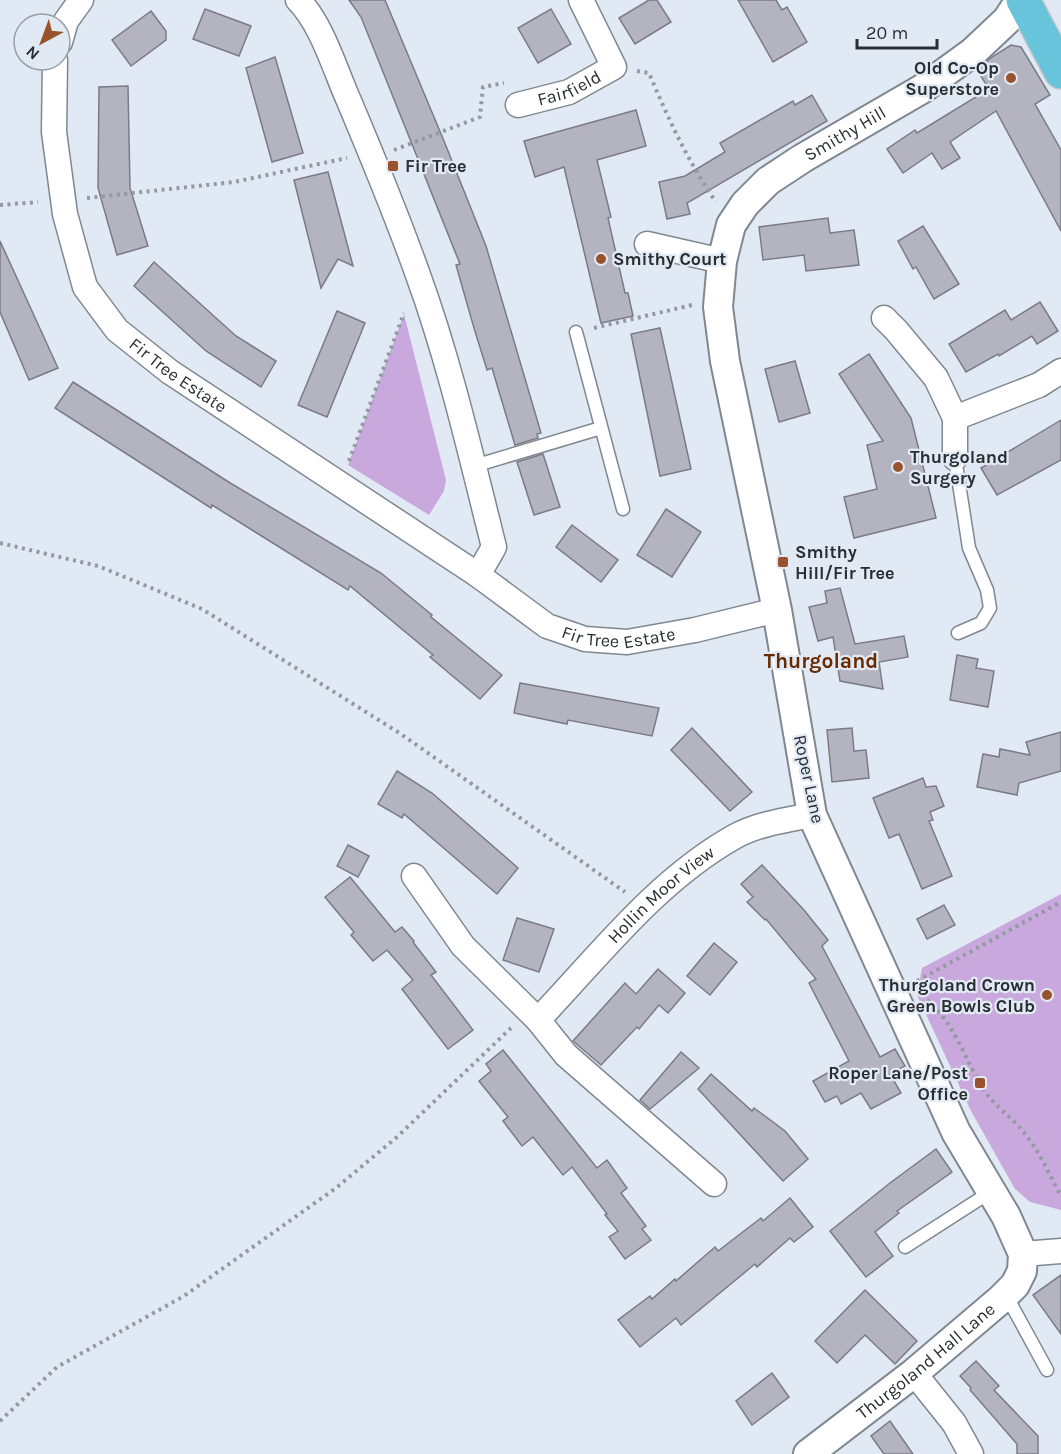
<svg xmlns="http://www.w3.org/2000/svg" width="1061" height="1454" viewBox="0 0 1061 1454" font-family="Karla,sans-serif">
	<style>
		.green { fill: #c9a9dd }
		.building { fill: #b3b4c0; stroke: #7a7b86; stroke-width: 1.5 }
		.lines { fill: none; stroke-linecap: round; stroke-linejoin: round }
		.service-casing { stroke: #7f8890; stroke-width: 15 }
		.minor-casing { stroke: #7f8890; stroke-width: 27 }
		.tertiary-casing { stroke: #7f8890; stroke-width: 32 }
		.trunk-casing { stroke: #c8c8c9; stroke-width: 36 }
		.path { stroke: #9399a0; stroke-width: 4; stroke-dasharray: 3 4.5; stroke-linecap: butt }
		.service { stroke: #fff; stroke-width: 12 }
		.minor { stroke: #fff; stroke-width: 24 }
		.tertiary { stroke: #fff; stroke-width: 28 }
		.trunk { stroke: #68c4da; stroke-width: 33 }
		.poi-dot { fill: #99532c; stroke: #e1eaf4; stroke-width: 2 }
		.labels { text-anchor: middle; dominant-baseline: central; stroke-width: 4.5; stroke-linejoin: round; paint-order: stroke }
		.poi-label { font-size: 18px; font-weight: bold; fill: #2a2d31; stroke: #e1eaf4; text-anchor: start }
		.street-label { font-size: 18px; fill: #2a2d31; stroke: #e1eaf4 }
		.quarter-label { font-size: 21px; font-weight: bold; fill: #662900; stroke: #e1eaf4 }
	</style>
	<rect width="100%" height="100%" fill="#e1eaf4"/>
	<g class="green">
		<path d="M404 314 446 480 444 491 429 515 348 465Z"/>
		<path d="M1061 894V1210L1030 1202 1015 1189 971 1111 917 995 922 968Z"/>
	</g>
	<g class="building">
		<path d="M349 0H385L444 141 486 246 541 433 537 434 538 438 515 445 492 368 487 370 474 328 456 265 460 264 361 17Z"/>
		<path d="M649 0H657L671 22 635 44 619 18Z"/>
		<path d="M738 0H776L782 10 787 7 807 42 773 62Z"/>
		<path d="M205 9 251 26 239 56 193 39Z"/>
		<path d="M551 9 571 44 538 63 518 28Z"/>
		<path d="M151 11 166 31V40L131 66 112 40Z"/>
		<path d="M1011 45 1021 47 1050 95 1035 104 1061 150V231L996 111 950 142 960 158 942 169 932 153 903 173 887 149 915 130 917 133 989 89 977 70 992 57Z"/>
		<path d="M275 57 303 153 272 162 246 68Z"/>
		<path d="M128 86 130 188 148 246 117 255 98 188 99 87Z"/>
		<path d="M812 95 827 121 687 203 690 214 667 219 659 182 685 176 725 152 720 143 793 101 795 105Z"/>
		<path d="M636 110 646 146 597 160 611 217 608 218 625 293H628L633 316 601 323 564 167 535 177 524 141Z"/>
		<path d="M328 172 353 266 338 259 321 288 294 180Z"/>
		<path d="M828 218 830 233 854 230 859 265 806 271 804 255 763 260 759 227Z"/>
		<path d="M923 226 959 284 934 299 916 267 913 269 898 241Z"/>
		<path d="M0 241 58 368 29 380 0 312Z"/>
		<path d="M154 262 236 336 276 361 261 387 206 351 134 286Z"/>
		<path d="M1040 302 1058 331 1037 344 1032 336 999 356 998 354 966 372 949 344 1005 310 1011 320Z"/>
		<path d="M337 311 365 323 327 417 298 405Z"/>
		<path d="M660 328 691 469 660 476 631 334Z"/>
		<path d="M869 354 911 418 936 518 854 538 844 497 877 489 867 445 883 441 839 374Z"/>
		<path d="M795 361 810 413 779 422 765 369Z"/>
		<path d="M73 382 227 481 381 573 432 615 431 617 502 675 480 699 430 657 433 655 350 586 348 590 212 505 211 508 55 408Z"/>
		<path d="M1061 420V460L997 495 981 468Z"/>
		<path d="M543 454 560 507 534 515 517 462Z"/>
		<path d="M666 509 701 532 672 577 637 555Z"/>
		<path d="M572 525 618 560 601 582 556 547Z"/>
		<path d="M840 588 855 644 904 636 908 657 879 662 883 689 840 681 833 637 818 641 809 607 827 603 825 591Z"/>
		<path d="M957 655 978 659 976 668 994 671 988 707 950 700Z"/>
		<path d="M520 683 659 708 652 736 568 720 567 724 514 713Z"/>
		<path d="M692 728 752 792 730 811 671 750Z"/>
		<path d="M852 728 854 751 866 750 869 778 832 782 827 730Z"/>
		<path d="M1061 732V771L1019 783 1017 795 977 787 983 754 999 757 1000 749 1030 755 1026 742Z"/>
		<path d="M397 771 432 793 518 868 497 894 404 814 402 818 378 804Z"/>
		<path d="M923 778 926 787 936 786 944 806 930 812 933 820 929 821 952 876 922 889 899 834 889 838 873 798Z"/>
		<path d="M348 845 369 856 358 877 337 866Z"/>
		<path d="M762 865 804 910 828 940 822 946 880 1057 895 1049 905 1066 890 1074 901 1093 871 1109 861 1093 841 1104 837 1096 825 1102 813 1081 849 1061 809 983 816 979 766 919 765 920 747 902 753 897 741 884Z"/>
		<path d="M350 877 395 932 402 927 414 941 413 942 436 972 431 975 473 1030 448 1049 402 989 413 980 387 950 373 961 351 935 354 932 325 897Z"/>
		<path d="M944 905 955 925 927 939 917 919Z"/>
		<path d="M517 918 554 929 539 972 503 960Z"/>
		<path d="M714 943 737 962 710 995 687 976Z"/>
		<path d="M658 969 685 993 668 1013 659 1005 639 1029 637 1027 601 1065 573 1041 625 983 636 994Z"/>
		<path d="M503 1050 597 1168 607 1160 627 1188 621 1193 646 1226 642 1229 651 1240 625 1259 609 1237 618 1231 605 1215 607 1214 572 1167 563 1175 533 1137 522 1146 503 1121 508 1117 479 1081 491 1071 486 1064Z"/>
		<path d="M681 1052 699 1068 650 1109 640 1100Z"/>
		<path d="M711 1074 752 1111 754 1108 785 1131 808 1159 783 1181 698 1089Z"/>
		<path d="M936 1149 952 1172 897 1211 899 1213 875 1232 893 1256 866 1277 830 1231 890 1183Z"/>
		<path d="M790 1198 813 1227 794 1242 790 1238 757 1267 755 1264 681 1325 676 1318 640 1347 618 1320 650 1296 652 1299 675 1279 676 1281 715 1247 718 1251 761 1218 763 1221Z"/>
		<path d="M1061 1275V1334L1033 1295Z"/>
		<path d="M865 1290 917 1341 895 1364 865 1335 837 1363 815 1341Z"/>
		<path d="M976 1361 999 1386 994 1390 1038 1436V1454H1017V1444L970 1390 971 1388 960 1376Z"/>
		<path d="M772 1373 789 1397 752 1425 736 1401Z"/>
		<path d="M890 1421 913 1454H884L871 1436Z"/>
	</g>
	<g class="lines">
		<g class="service-casing">
			<g id="service">
				<path d="M576 332 623 509"/>
				<path d="M955 458 969 548 987 590 990 608 981 623 958 633"/>
				<path d="M474 466 601 428"/>
				<path d="M905 1247 992 1191"/>
				<path d="M1006 1295 1047 1370"/>
			</g>
		</g>
		<g class="minor-casing">
			<g id="minor">
				<path d="M298 0C322 24 335 70 349 101 373 158 397 216 418 275 450 363 471 456 494 547L478 575"/>
				<path d="M60 42 66 21 81 0"/>
				<path id="s1" d="M55 60 54 132 65 214 85 287 117 330 170 372 478 575 547 626 585 639 627 642 695 630 777 610"/>
				<path id="s2" d="M518 105 569 92 614 67 581 0"/>
				<path d="M647 244 722 261"/>
				<path d="M884 318 896 330 936 378 955 418V458"/>
				<path d="M955 418 1039 385 1061 371"/>
				<path d="M414 876 463 946 538 1020 566 1055 714 1184"/>
				<path id="s3" d="M538 1020C599 956 656 881 734 837 757 824 786 820 812 815"/>
				<path d="M1023 1254 1061 1251"/>
				<path d="M914 1373 954 1423 971 1454"/>
			</g>
		</g>
		<g class="tertiary-casing">
			<g id="tertiary">
				<path id="s4" d="M808 1454 914 1373 1000 1300 1015 1285 1022 1271 1023 1254 1006 1216 956 1132 812 815 777 610 725 361 718 307 722 261 731 225 745 204 768 181 803 158 922 89 973 52 1007 20 1020 0"/>
			</g>
		</g>
		<g class="trunk-casing">
			<path id="trunk" d="M1023 0 1061 72"/>
		</g>
		<g class="path">
			<path d="M637 71 649 73C668 118 688 162 716 202"/>
			<path d="M394 150 480 117 483 87 504 83"/>
			<path d="M87 198 234 182 347 158"/>
			<path d="M0 205 38 202"/>
			<path d="M594 328 692 305"/>
			<path d="M349 461 404 313"/>
			<path d="M0 543 98 566 202 609 401 734 625 892"/>
			<path d="M917 981 1061 902"/>
			<path d="M927 1000C954 1021 967 1065 986 1093 996 1107 1010 1116 1021 1129 1038 1148 1049 1174 1061 1196"/>
			<path d="M0 1421 57 1367 184 1296 336 1188 397 1137 511 1028"/>
		</g>
		<use href="#service" class="service"/>
		<use href="#minor" class="minor"/>
		<use href="#tertiary" class="tertiary"/>
		<use href="#trunk" class="trunk"/>
	</g>
	<g class="poi-dot">
		<circle cx="1011" cy="78" r="6"/>
		<rect x="387" y="160" width="12" height="12" rx="3"/>
		<circle cx="601" cy="259" r="6"/>
		<circle cx="898" cy="467" r="6"/>
		<rect x="777" y="556" width="12" height="12" rx="3"/>
		<circle cx="1047" cy="995" r="6"/>
		<rect x="974" y="1077" width="12" height="12" rx="3"/>
	</g>
	<g class="labels">
		<g class="poi-label">
			<text x="999" y="68" text-anchor="end">Old Co-Op<tspan x="999" dy="21">Superstore</tspan></text>
			<text x="405" y="166">Fir Tree</text>
			<text x="613" y="259">Smithy Court</text>
			<text x="910" y="457">Thurgoland<tspan x="910" dy="21">Surgery</tspan></text>
			<text x="795" y="552">Smithy<tspan x="795" dy="21">Hill/Fir Tree</tspan></text>
			<text x="1035" y="985" text-anchor="end">Thurgoland Crown<tspan x="1035" dy="21">Green Bowls Club</tspan></text>
			<text x="968" y="1073" text-anchor="end">Roper Lane/Post<tspan x="968" dy="21">Office</tspan></text>
		</g>
		<g class="street-label">
			<text stroke="none"><textPath href="#s2" startOffset="54">Fairfield</textPath></text>
			<text stroke="none"><textPath href="#s4" startOffset="1536">Smithy Hill</textPath></text>
			<text stroke="none"><textPath href="#s1" startOffset="360">Fir Tree Estate</textPath></text>
			<text stroke="none"><textPath href="#s1" startOffset="880">Fir Tree Estate</textPath></text>
			<text transform="translate(809 779) rotate(78)">Roper Lane</text>
			<text stroke="none"><textPath href="#s3" startOffset="176">Hollin Moor View</textPath></text>
			<text stroke="none"><textPath href="#s4" startOffset="150">Thurgoland Hall Lane</textPath></text>
		</g>
		<g class="quarter-label">
			<text x="821" y="661">Thurgoland</text>
		</g>
	</g>
	<g transform="translate(42 42) rotate(221)"><circle r="28" fill="#e1eaf4" stroke="#989ea6" stroke-width="1.5"/>
	<path d="M0-4.5L10 22L0 15L-10 22Z" fill="#99532c"/>
	<text y="-9" font-size="16" font-weight="bold" text-anchor="middle" fill="#2a2d31">N</text>
	</g>
	<path d="M857 39v9h80v-9" fill="none" stroke="#2a2d31" stroke-width="3"/>
	<text x="866" y="39" font-size="18" fill="#2a2d31" stroke="#e1eaf4" stroke-width="4.5" paint-order="stroke">20 m</text>
</svg>
